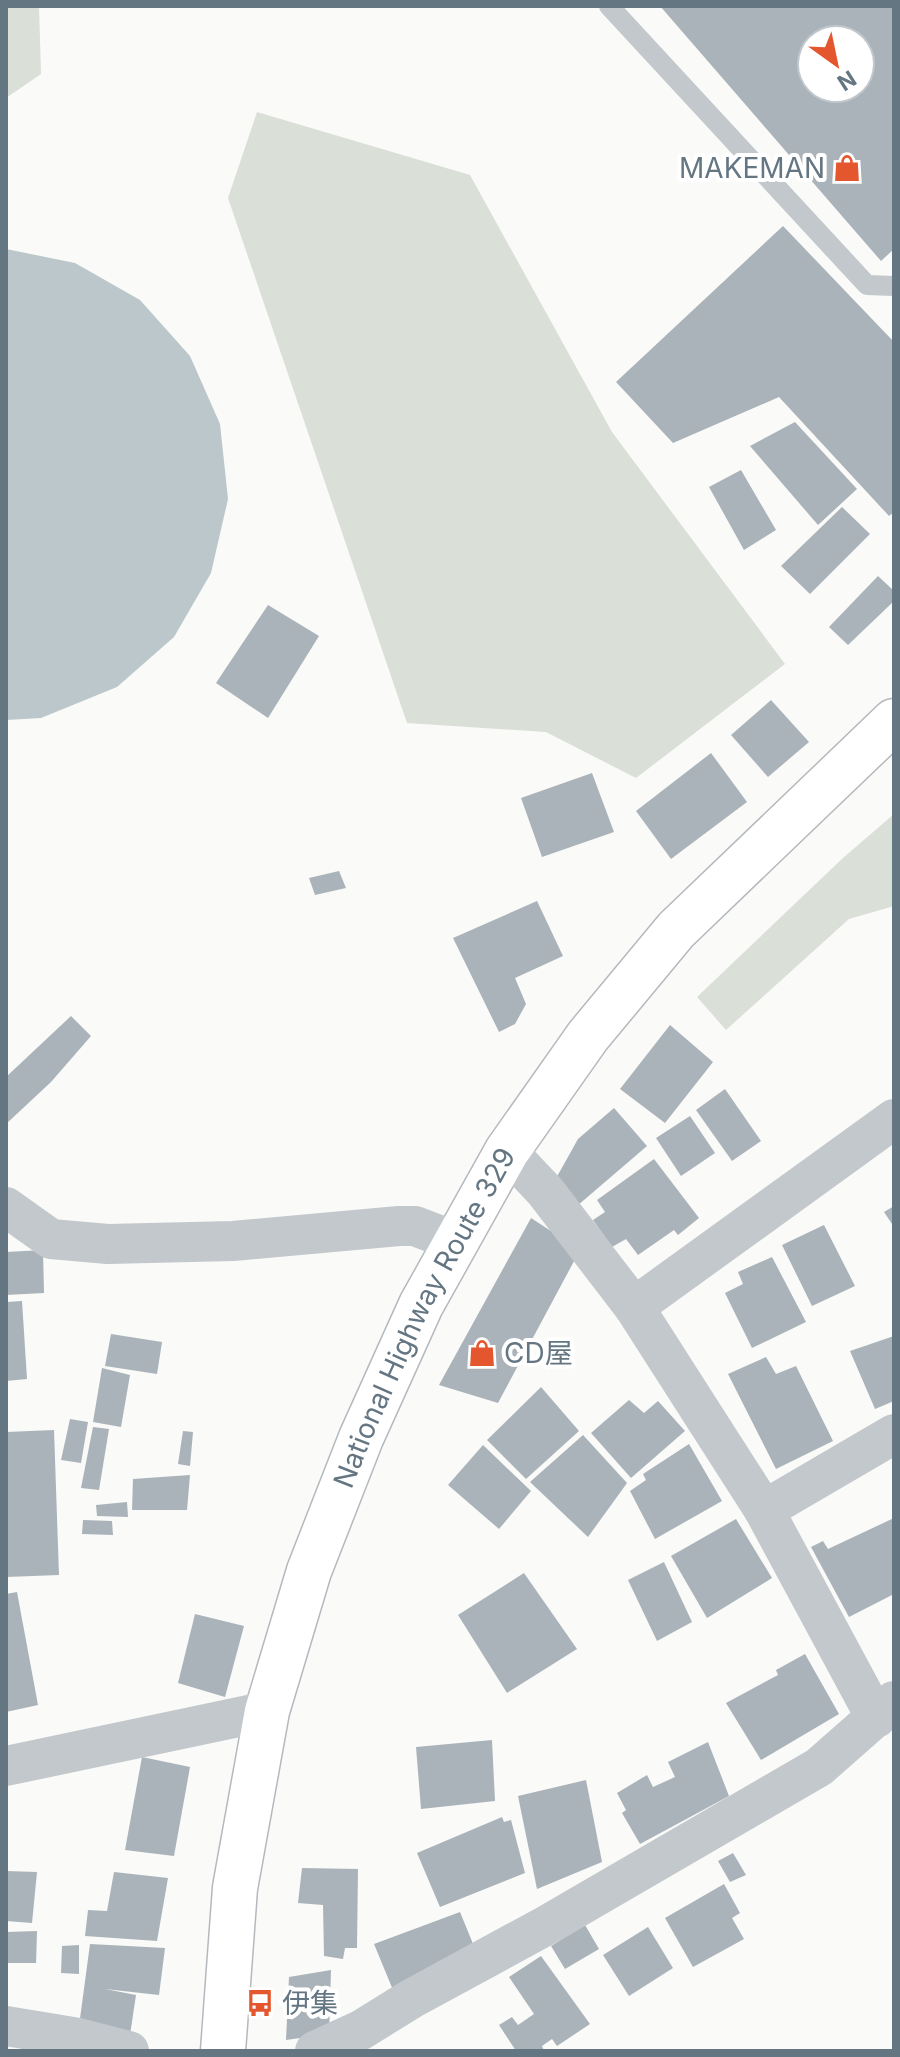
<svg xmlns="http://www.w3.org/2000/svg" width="900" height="2057" viewBox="0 0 900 2057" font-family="Inter,'Noto Sans JP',sans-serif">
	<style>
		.green { fill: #dadfd7 }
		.water { fill: #bbc7cb }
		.building { fill: #aab3b9; fill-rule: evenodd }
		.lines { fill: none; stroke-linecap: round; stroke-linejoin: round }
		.highway-casing { stroke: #b4b9bd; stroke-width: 47 }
		.lane { stroke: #c3c8cc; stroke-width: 20 }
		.street { stroke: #c3c8cc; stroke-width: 40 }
		.highway { stroke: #fff; stroke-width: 44 }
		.labels { text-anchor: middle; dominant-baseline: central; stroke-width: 8; stroke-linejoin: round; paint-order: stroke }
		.poi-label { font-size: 28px; fill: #657683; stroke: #fff; text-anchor: start }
		.street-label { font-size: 28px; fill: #657683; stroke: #fff }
	</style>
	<rect width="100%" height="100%" fill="#fafaf8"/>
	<g class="green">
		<path d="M6 6H39L41 74 6 98Z"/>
		<path d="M257 112 470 175 612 432 785 664 636 778 546 732 407 723 228 198Z"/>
		<path d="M894 814V906L849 919 726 1030 697 997 843 858Z"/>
	</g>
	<path class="water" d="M6 249 75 263 140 300 190 356 220 424 228 499 211 573 174 637 117 687 41 718 6 720Z"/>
	<g class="building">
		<path d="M660 6H894V249L881 261ZM812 40H860V88H812Z"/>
		<path d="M783 226 894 342V512L889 516 779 397 673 443 616 382Z"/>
		<path d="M795 422 857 489 818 525 750 446Z"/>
		<path d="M741 470 776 530 744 550 709 487Z"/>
		<path d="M842 507 870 534 810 594 781 566Z"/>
		<path d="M878 576 894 591V601L848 645 829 627Z"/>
		<path d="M268 605 319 636 268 718 216 683Z"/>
		<path d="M771 700 809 742 768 777 731 735Z"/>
		<path d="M711 753 747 802 671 859 636 811Z"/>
		<path d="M592 773 614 832 542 857 521 798Z"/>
		<path d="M339 871 346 888 315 895 309 878Z"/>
		<path d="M537 901 563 956 515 978 526 1004 515 1024 499 1032 453 938Z"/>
		<path d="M71 1016 91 1036 51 1082 6 1124V1077Z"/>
		<path d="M670 1025 713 1062 665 1123 620 1089Z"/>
		<path d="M725 1089 761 1141 732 1161 696 1110Z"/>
		<path d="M614 1108 647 1146 577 1206 554 1182 578 1139Z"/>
		<path d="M690 1116 715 1153 681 1176 656 1138Z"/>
		<path d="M654 1159 699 1218 678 1235 674 1230 638 1255 626 1239 612 1247 593 1220 605 1212 597 1200Z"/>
		<path d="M894 1206V1227L884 1212Z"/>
		<path d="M531 1218 580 1250 498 1403 439 1385Z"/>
		<path d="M824 1225 855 1286 812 1306 782 1245Z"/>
		<path d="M43 1250 44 1293 6 1295V1252Z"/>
		<path d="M772 1257 806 1322 752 1348 725 1293 743 1284 738 1272Z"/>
		<path d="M22 1301 27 1379 6 1381V1302Z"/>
		<path d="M111 1334 162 1342 157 1374 105 1366Z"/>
		<path d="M894 1336V1401L875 1409 850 1351Z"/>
		<path d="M766 1357 776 1374 796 1366 833 1441 776 1469 728 1374Z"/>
		<path d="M102 1368 130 1375 121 1427 93 1422Z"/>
		<path d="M541 1387 579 1431 526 1479 487 1440Z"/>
		<path d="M629 1400 644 1413 658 1401 685 1431 631 1478 591 1433Z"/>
		<path d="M70 1419 88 1422 81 1463 61 1460Z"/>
		<path d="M93 1427 109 1429 99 1490 81 1488Z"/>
		<path d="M54 1430 59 1575 6 1577V1432Z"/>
		<path d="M183 1431 193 1432 190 1466 178 1464Z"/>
		<path d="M583 1435 627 1483 588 1537 530 1482Z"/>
		<path d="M689 1444 722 1501 655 1539 630 1491 646 1480 643 1474Z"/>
		<path d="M483 1445 531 1491 499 1529 448 1485Z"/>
		<path d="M190 1475 187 1510H132L133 1479Z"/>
		<path d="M127 1502 128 1517 97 1516 96 1505Z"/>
		<path d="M894 1518V1594L849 1617 811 1547 823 1541 828 1549Z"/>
		<path d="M736 1519 772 1578 707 1618 671 1556Z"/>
		<path d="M83 1520 112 1521 113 1535 82 1534Z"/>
		<path d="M664 1562 692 1622 657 1641 628 1580Z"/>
		<path d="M524 1573 577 1649 507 1693 458 1615Z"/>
		<path d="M17 1592 38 1705 6 1712V1594Z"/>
		<path d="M195 1614 244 1626 225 1697 178 1683Z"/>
		<path d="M805 1654 839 1714 761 1760 726 1703 778 1675 776 1670Z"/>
		<path d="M492 1740 495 1801 421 1809 416 1747Z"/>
		<path d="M708 1742 729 1796 640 1844 622 1813 626 1810 617 1793 647 1775 653 1787 675 1777 668 1762Z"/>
		<path d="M142 1757 190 1767 174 1856 125 1850Z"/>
		<path d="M586 1780 602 1862 537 1889 518 1796Z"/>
		<path d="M502 1817 504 1822 511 1820 525 1873 440 1907 417 1853Z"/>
		<path d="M733 1853 746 1875 730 1882 718 1861Z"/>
		<path d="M302 1868 358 1869 357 1948H345L343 1959 324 1956 323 1905 298 1903Z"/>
		<path d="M6 1871 37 1872 32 1923 6 1921Z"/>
		<path d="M114 1872 168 1878 157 1941 85 1936 88 1910 107 1911Z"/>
		<path d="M724 1884 740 1913 732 1918 744 1939 693 1967 665 1918Z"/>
		<path d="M460 1912 478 1956 393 1990 374 1944Z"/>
		<path d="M585 1925 599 1949 565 1969 551 1946Z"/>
		<path d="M648 1927 673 1968 629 1996 603 1955Z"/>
		<path d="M37 1931 36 1963H6V1932Z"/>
		<path d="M90 1944 165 1948 159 1995 105 1989 136 1995 130 2035 79 2026Z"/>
		<path d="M79 1945V1974L61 1973 62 1946Z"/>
		<path d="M541 1956 590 2024 557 2046 552 2039 542 2046 544 2051H516L499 2025 512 2017 518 2025 534 2014 509 1977Z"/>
		<path d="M331 1970 329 2034 286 2040 289 1977Z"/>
	</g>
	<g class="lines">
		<g class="highway-casing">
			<g id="highway">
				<path id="s1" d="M223 2051 235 1888 267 1711 309 1571 361 1438 421 1305 507 1151 588 1036 676 930 894 721"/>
			</g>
		</g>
		<path class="lane" d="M609 6 867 285 894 286"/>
		<g class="street">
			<path d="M507 1151 545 1191 634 1307 764 1510 876 1718"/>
			<path d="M6 1207 51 1239 108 1244 233 1241 399 1226H415L454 1241"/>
			<path d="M634 1307 894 1119"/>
			<path d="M764 1510 894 1434"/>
			<path d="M6 1766 267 1711"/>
			<path d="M6 2026 79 2038 129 2051"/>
			<path d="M315 2051 361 2030 411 1999 547 1925 819 1767 894 1701"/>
		</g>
		<use href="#highway" class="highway"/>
	</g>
	<defs>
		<g id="shop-bare" transform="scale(2.16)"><path d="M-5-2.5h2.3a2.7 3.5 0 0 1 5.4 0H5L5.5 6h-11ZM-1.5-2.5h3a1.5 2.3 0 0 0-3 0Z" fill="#e4572e" stroke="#fff" stroke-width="2.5" paint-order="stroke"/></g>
		<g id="bus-bare" transform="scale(2.16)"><path d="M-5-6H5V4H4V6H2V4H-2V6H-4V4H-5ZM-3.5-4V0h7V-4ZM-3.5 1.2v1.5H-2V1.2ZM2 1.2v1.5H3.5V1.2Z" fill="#e4572e" stroke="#fff" stroke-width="2.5" paint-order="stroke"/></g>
	</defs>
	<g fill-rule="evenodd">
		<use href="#shop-bare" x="847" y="168"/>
		<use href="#shop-bare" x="482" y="1353"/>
		<use href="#bus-bare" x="260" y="2003"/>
	</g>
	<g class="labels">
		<g class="poi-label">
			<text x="825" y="168" text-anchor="end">MAKEMAN</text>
			<text x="504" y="1353">CD屋</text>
			<text x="282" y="2003">伊集</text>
		</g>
		<g class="street-label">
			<text stroke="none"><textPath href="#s1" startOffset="768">National Highway Route 329</textPath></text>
		</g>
	</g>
	<rect width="900" height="2057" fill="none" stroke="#657683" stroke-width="16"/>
	<g transform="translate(836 64) rotate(147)"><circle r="38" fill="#ffffff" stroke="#c1c8cd" stroke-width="2"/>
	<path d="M0-6L14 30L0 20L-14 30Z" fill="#e4572e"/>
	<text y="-12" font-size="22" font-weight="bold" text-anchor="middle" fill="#657683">N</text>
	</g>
</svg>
